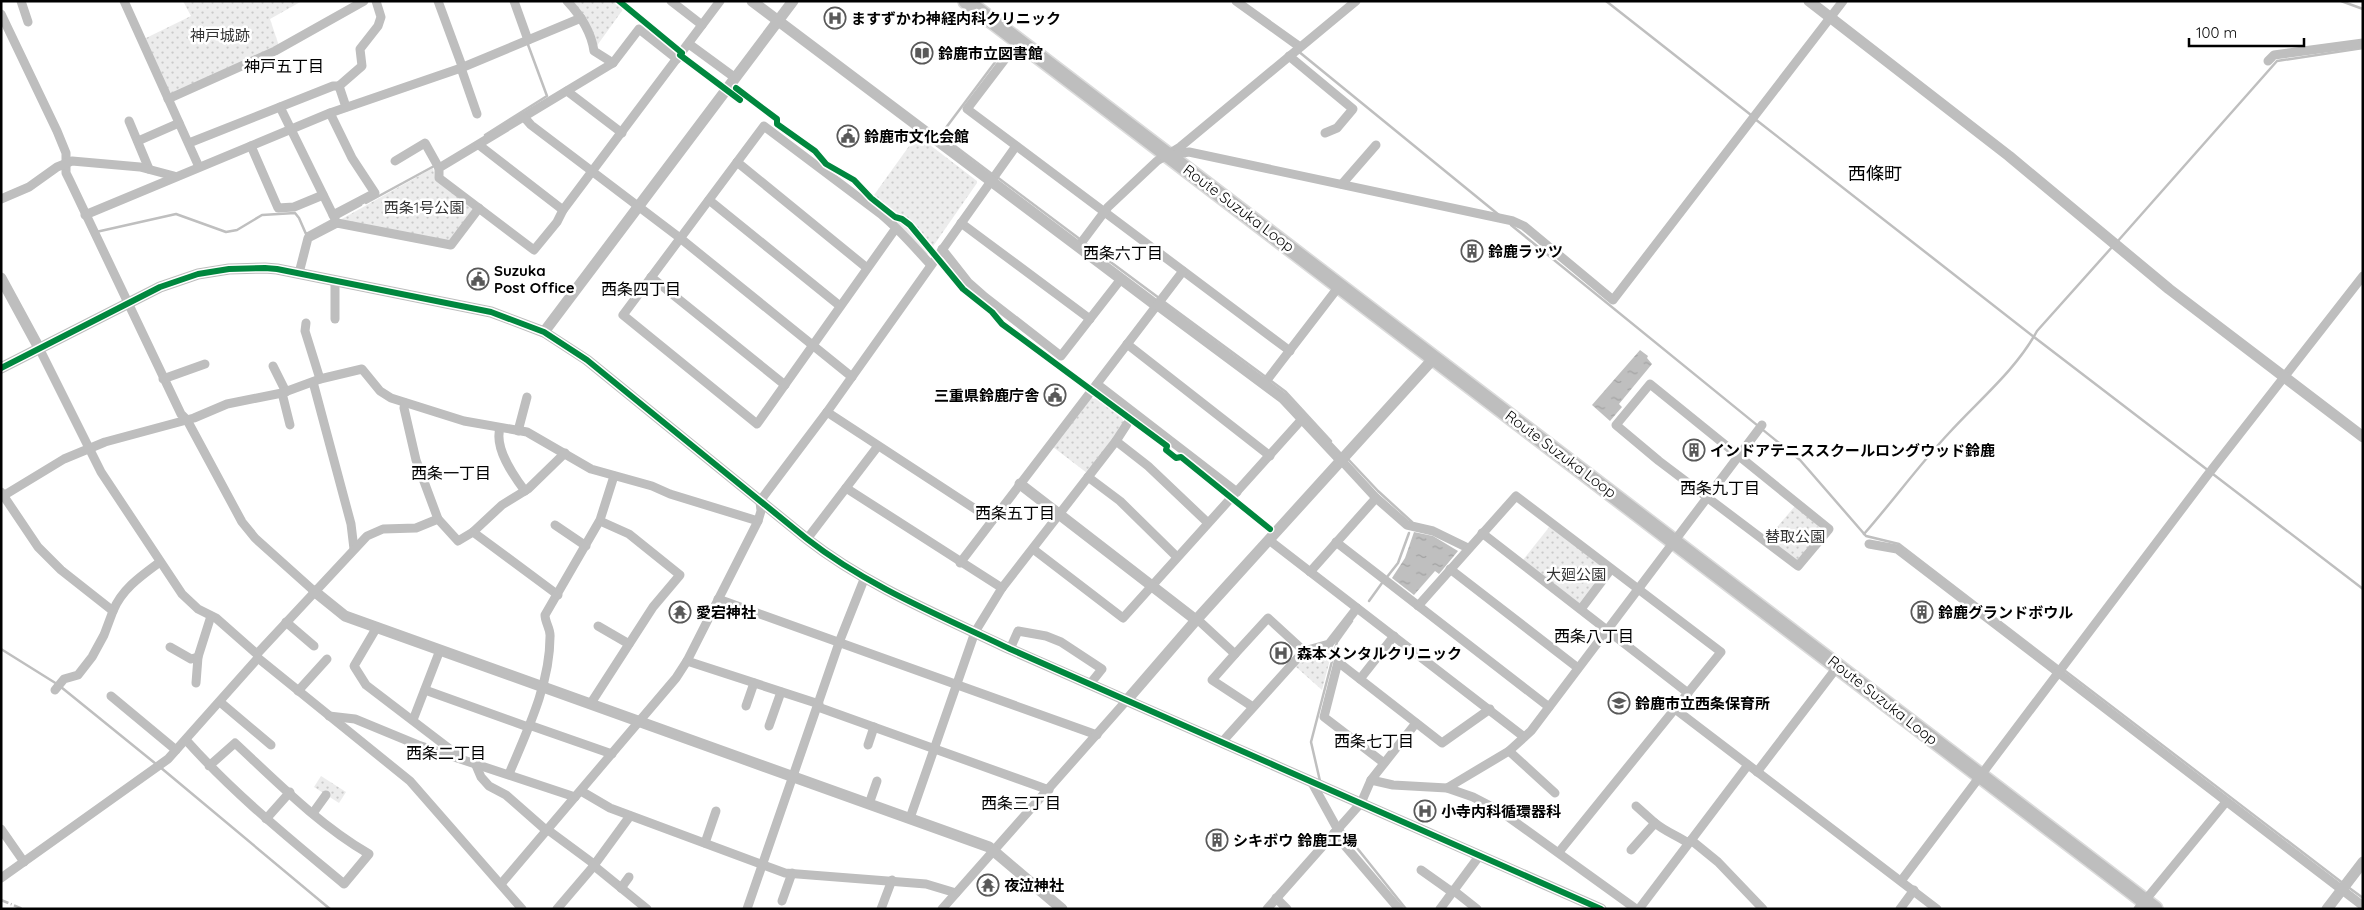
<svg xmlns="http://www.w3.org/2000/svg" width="2364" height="910" viewBox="0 0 2364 910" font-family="Quicksand,'Noto Sans JP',sans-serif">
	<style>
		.park { fill: url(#park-dots) }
		.water { fill: url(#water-ripples) }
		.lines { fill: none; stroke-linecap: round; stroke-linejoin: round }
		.stream { stroke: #bfbfbf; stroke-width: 2.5 }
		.primary-casing { stroke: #dbdbdb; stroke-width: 18 }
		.minor { stroke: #bebebe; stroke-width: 9 }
		.tertiary { stroke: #bebebe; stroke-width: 11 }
		.primary { stroke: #bebebe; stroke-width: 15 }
		.rail { stroke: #bebebe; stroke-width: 2.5; stroke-dasharray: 8 2.5 1 2.5; stroke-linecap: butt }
		.cycleway-casing { stroke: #fff; stroke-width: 9 }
		.cycleway { stroke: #00873e; stroke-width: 6 }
		.labels { text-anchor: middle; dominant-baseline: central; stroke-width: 5; stroke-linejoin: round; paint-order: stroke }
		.poi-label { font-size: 15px; font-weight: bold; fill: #000; stroke: #fff; text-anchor: start }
		.park-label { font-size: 15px; fill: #333; stroke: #fff }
		.street-label { font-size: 15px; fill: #000; stroke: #fff }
		.neighbourhood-label { font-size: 16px; fill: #000; stroke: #fff }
		.quarter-label { font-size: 18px; fill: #000; stroke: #fff }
	</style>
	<defs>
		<pattern id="park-dots" width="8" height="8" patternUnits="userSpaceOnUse" patternTransform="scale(1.25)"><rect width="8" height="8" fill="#ececec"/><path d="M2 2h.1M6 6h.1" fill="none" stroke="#c9c9c9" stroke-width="1.8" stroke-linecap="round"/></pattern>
		<pattern id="water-ripples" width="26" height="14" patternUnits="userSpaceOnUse" patternTransform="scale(1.25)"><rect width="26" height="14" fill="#bfbfbf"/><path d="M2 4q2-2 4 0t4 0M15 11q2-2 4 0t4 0" fill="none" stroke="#a2a2a2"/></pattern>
	</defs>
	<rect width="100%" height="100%" fill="#fff"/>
	<g class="park">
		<path d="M183 1H302L270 19 279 46 174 95 168 93 144 39 191 16Z"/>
		<path d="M570 1H616L624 8 596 47Z"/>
		<path d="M917 135 977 181V183L927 255 869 202Z"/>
		<path d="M433 168 435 179 474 210 449 241 340 220Z"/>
		<path d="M1091 397 1094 399 1096 397 1118 413 1125 423 1087 473 1053 447Z"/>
		<path d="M1795 506 1822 529 1823 532 1799 560H1795L1767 539Z"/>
		<path d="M1550 526 1605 568 1606 572 1582 604H1578L1523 560Z"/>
		<path d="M1331 646 1333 648 1322 690 1295 666 1308 652Z"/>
		<path d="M321 776 346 792 339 803 314 787Z"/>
	</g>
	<g class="water">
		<path d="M1640 350 1648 356 1647 358 1652 364 1619 404 1622 407 1610 421 1592 405Z"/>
		<path d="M1414 532 1433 536 1458 551 1439 574 1435 571 1414 595 1392 578 1405 558Z"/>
	</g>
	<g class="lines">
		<g class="stream">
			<path d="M1606 1 1751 115"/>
			<path d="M2341 1 2363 9"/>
			<path d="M1298 51 1499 215"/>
			<path d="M1755 119 2034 337 2363 589"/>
			<path d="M485 135 547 96 527 42"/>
			<path d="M992 174 947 140 945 129 1005 49"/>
			<path d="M997 177 1081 240"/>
			<path d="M366 203 436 165"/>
			<path d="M337 218 361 205"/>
			<path d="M1511 225 1800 460 1866 536 1899 544 2059 667"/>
			<path d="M96 232 176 214 226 232 237 230 262 215 295 213 299 218 306 234 332 220"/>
			<path d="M2117 242 2277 61 2363 48"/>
			<path d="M1085 243 1159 298"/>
			<path d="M1163 301 1286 392 1331 441"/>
			<path d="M1347 458 1378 491 1412 522"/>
			<path d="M1864 534C1893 501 1919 465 1949 433 1978 401 2016 370 2037 331L2113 246"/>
			<path d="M1387 577 1398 563 1409 533"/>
			<path d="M1369 601 1382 583"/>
			<path d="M1 649 57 684"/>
			<path d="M2064 670 2344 884"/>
			<path d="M61 687 156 764"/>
			<path d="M160 767 330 909"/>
			<path d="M1320 781 1311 742 1337 642 1352 621"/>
			<path d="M1341 828 1406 909"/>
			<path d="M2348 887 2363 898"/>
		</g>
		<g class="primary-casing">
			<path id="primary" d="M966 1 2155 909"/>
		</g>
		<g class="minor">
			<path d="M21 1 28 22"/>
			<path d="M124 1 199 167"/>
			<path d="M438 1 462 66"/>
			<path d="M514 1 528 40"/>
			<path d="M567 1C581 16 591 31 594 51L613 63 439 168V178L534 250 557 222 563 210 720 1"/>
			<path d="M671 1 702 25"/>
			<path d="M1236 1 1300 47"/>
			<path d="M1 14 57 131 66 153V173L70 181 181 414 187 420 242 522 255 538 314 591"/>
			<path d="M1018 42 967 109 1290 351"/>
			<path d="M689 44 734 77"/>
			<path d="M1289 56 1353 109 1337 128 1325 133"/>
			<path d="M2268 61 2274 55 2363 43"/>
			<path d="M613 63 639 29 677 59"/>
			<path d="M461 68 477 114"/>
			<path d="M567 91 622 133"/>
			<path d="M168 99 275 51 364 1"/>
			<path d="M280 107 335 219"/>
			<path d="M346 107 339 86 362 66 360 49 378 26 381 17 376 1"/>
			<path d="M330 113 352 158 375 193 333 215"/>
			<path d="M524 117 531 125 680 238 852 377"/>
			<path d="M129 121 149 169"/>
			<path d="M138 141 179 123"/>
			<path d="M189 143 333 86H339"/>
			<path d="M479 145 563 210"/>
			<path d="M251 146 278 208 294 207 323 195"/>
			<path d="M1170 155 1189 152 1513 221 1524 226 1613 300 1843 1"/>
			<path d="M395 161 425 143 439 168"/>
			<path d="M737 162 867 268"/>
			<path d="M1342 184 1376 145"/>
			<path d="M1 199 29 187 57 167 72 161 140 167 174 176"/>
			<path d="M709 200 840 306"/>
			<path d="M85 215 330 113 461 68 581 18"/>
			<path d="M961 223 1090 319"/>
			<path d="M896 228 757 424 623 315 764 126 882 215C900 230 915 248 931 265"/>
			<path d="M1078 247 1108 207 1157 161 1180 147 1356 1"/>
			<path d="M942 249 968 282 985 297 1061 356 1121 279"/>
			<path d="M299 273 308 238 337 223 451 245 479 208"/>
			<path d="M651 277 785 385"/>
			<path d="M335 281V319"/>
			<path d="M306 323 305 331 320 379"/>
			<path d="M1127 344 1270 456"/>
			<path d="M39 348 101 472 182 594 198 609 216 618 257 654 258 658 410 781 522 909"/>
			<path d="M273 366 286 392"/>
			<path d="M163 379 205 364"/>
			<path d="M313 382 351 524 354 549"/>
			<path d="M1097 384 1237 492"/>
			<path d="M1264 384 1340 285"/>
			<path d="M1650 384 1829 529 1798 566 1659 461 1616 425Z"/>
			<path d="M282 393 290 425"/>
			<path d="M827 412 992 520"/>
			<path d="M500 428C494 448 513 475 525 491"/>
			<path d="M518 431 527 397"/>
			<path d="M1116 441 1127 424"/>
			<path d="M1341 460 1376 498 1407 525 1433 531 1468 548"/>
			<path d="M1088 477 1120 501 1177 557"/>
			<path d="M846 488 1002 588"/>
			<path d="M1 492 38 547 61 570 113 611C122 589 141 576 160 562"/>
			<path d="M3 496 64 459 105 442 194 418 227 404 282 393 320 379 362 369 380 391 391 398 464 421 527 432 591 469 652 486 670 494 758 521"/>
			<path d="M438 519 458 541 473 532 502 505 528 489 565 453"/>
			<path d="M555 525 586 546"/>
			<path d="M473 532 558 595"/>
			<path d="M1482 533 1688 693"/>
			<path d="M807 539 878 446"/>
			<path d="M1269 540 1524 737"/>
			<path d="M1336 542 1549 707"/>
			<path d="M1869 544 1897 549 2363 906"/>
			<path d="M1033 549 1123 618 1303 418"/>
			<path d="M960 563 1183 271"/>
			<path d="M1450 569 1578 668"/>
			<path d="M1310 572 1376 498"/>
			<path d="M718 599 1097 735"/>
			<path d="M1418 606 1516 496 1721 652 1559 852"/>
			<path d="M1581 609 1611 569"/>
			<path d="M1197 619 1235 654 1268 618 1304 651 1222 742"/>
			<path d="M286 622 314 646"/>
			<path d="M598 626 629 644"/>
			<path d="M377 627 354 666 366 685 459 756"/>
			<path d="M170 647 191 659 198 657"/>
			<path d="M1010 649 1018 631 1046 636 1061 642 1102 669 1090 684"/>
			<path d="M1304 651 1329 644 1357 608"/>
			<path d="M257 654 367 536 383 529 416 528 438 519 416 460 404 408 405 403"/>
			<path d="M1235 654 1212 680 1253 707"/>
			<path d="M687 661 819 704"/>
			<path d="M1360 679 1394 636"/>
			<path d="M196 683 198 657 211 616"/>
			<path d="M55 690 64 679 78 675 92 657 104 635 113 611"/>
			<path d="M425 690 528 727"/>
			<path d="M298 691 327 659"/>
			<path d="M111 696 176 750"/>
			<path d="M220 702 271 745"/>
			<path d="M591 703 653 607 680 575 629 534 600 521"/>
			<path d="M746 706 754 683"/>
			<path d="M818 707 1049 790"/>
			<path d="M1675 709 1937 909"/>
			<path d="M329 716 355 719 418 745 575 797"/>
			<path d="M413 720 440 650"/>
			<path d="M529 725 612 754"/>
			<path d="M769 726 781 692"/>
			<path d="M186 740C234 794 289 838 344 884L369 854C319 825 277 782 235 743L209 766"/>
			<path d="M868 745 874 727"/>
			<path d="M1509 751 1555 793"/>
			<path d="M475 763 481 777 489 786 506 795 547 831"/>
			<path d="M1384 763 1324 717 1338 662 1442 743 1490 709"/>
			<path d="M1757 772 1838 666"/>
			<path d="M509 774C527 731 550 684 550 637 551 629 545 623 545 615L600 520 614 476"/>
			<path d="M1371 780 1393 785 1447 788 1473 797 1500 811 1636 909"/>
			<path d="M1311 781 1338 830"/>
			<path d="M1447 788 1509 751 1531 731 1762 425"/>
			<path d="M581 791 610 808 785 873 926 884 956 893"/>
			<path d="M869 804 877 781"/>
			<path d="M1636 806 1655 823"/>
			<path d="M313 813 326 795"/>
			<path d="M910 818 975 632 1002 588 1116 441 1148 466 1208 523"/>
			<path d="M266 819 290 792"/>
			<path d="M1 829 24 862"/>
			<path d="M548 830 594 864"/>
			<path d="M1334 833 1399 909"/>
			<path d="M1691 840 1718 862 1763 909"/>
			<path d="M705 843 716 811"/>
			<path d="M1631 850 1655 823C1666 832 1676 835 1688 843"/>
			<path d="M593 865 647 909"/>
			<path d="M1421 870 1452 892"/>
			<path d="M1 878 168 759 258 658"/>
			<path d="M1901 881 2206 477 2363 276"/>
			<path d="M501 884 676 678 687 661 758 521 761 511 760 501 827 412 1016 146"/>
			<path d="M621 888 629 877"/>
			<path d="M1453 890 1477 909"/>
			<path d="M1276 898 1287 909"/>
			<path d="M782 901 792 873"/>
			<path d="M557 909 592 868 630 816"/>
			<path d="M747 909 840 640 865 577"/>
			<path d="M881 909 892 880"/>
			<path d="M942 909 1127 700"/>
			<path d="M1267 909 1361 803 1371 780 1416 723"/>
			<path d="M1440 909 1480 855"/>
			<path d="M1639 909 1748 765"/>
			<path d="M1900 909 1914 890"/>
			<path d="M2138 909 2226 802"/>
		</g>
		<g class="tertiary">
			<path d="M752 1 1157 306"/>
			<path d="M1809 1 2009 156 2169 289 2363 437"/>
			<path d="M1 278 39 348"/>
			<path d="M1158 305 1283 398 1341 460"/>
			<path d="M544 332 793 1"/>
			<path d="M1 368 160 287 198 274 229 269 265 268 277 269 491 312 544 332 587 360 807 539C867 586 941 616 1010 649L1601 909"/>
			<path d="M1020 484 1196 620"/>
			<path d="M314 591 345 616 989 847 1062 909"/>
			<path d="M1127 700 1197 619 1434 358"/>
			<path d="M2327 909 2363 862"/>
		</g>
		<use href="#primary" class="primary"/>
		<path class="rail" d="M1 900 23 909"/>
		<g class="cycleway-casing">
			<g id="cycleway">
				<path d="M619 1 682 53"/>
				<path d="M680 55 740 100"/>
				<path d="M736 88 777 119V124L815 151 826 164 854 180 871 198 895 217 902 219 910 225 963 289 992 312 1002 324 1167 446 1166 450 1176 458 1181 457 1270 529"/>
				<path d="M1 368 160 287 198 274 229 269 265 268 277 269 491 312 544 332 587 360 807 539C867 586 941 616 1010 649L1601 909"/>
			</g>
		</g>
		<use href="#cycleway" class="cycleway"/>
	</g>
	<defs>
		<g id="hospital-ring" transform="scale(1.125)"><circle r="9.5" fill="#fff" stroke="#595959" stroke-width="1.5"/><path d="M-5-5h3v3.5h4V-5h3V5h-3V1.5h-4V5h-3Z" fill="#595959"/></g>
		<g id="library-ring" transform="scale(1.125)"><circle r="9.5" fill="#fff" stroke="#595959" stroke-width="1.5"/><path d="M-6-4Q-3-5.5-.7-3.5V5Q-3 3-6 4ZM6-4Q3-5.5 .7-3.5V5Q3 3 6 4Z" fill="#595959"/></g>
		<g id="civic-ring" transform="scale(1.125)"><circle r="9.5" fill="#fff" stroke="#595959" stroke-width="1.5"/><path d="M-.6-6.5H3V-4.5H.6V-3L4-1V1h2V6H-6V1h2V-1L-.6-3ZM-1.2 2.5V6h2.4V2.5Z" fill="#595959"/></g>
		<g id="building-ring" transform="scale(1.125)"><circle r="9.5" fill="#fff" stroke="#595959" stroke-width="1.5"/><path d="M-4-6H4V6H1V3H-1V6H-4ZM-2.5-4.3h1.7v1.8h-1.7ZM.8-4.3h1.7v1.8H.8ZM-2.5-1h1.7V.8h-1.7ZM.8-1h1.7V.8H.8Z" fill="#595959"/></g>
		<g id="temple-ring" transform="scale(1.125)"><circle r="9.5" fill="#fff" stroke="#595959" stroke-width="1.5"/><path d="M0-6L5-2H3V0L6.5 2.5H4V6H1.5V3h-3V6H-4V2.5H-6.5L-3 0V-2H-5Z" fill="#595959"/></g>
		<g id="school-ring" transform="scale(1.125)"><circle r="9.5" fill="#fff" stroke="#595959" stroke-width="1.5"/><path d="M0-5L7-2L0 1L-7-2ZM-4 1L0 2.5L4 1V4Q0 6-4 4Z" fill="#595959"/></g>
	</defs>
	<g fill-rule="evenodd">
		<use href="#hospital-ring" x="835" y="18"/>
		<use href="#library-ring" x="922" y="53"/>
		<use href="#civic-ring" x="848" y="136"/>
		<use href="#building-ring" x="1472" y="251"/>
		<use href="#civic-ring" x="478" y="279"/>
		<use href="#civic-ring" x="1055" y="395"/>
		<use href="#building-ring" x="1694" y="450"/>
		<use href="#temple-ring" x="680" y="612"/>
		<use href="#building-ring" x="1922" y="612"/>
		<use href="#hospital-ring" x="1281" y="653"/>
		<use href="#school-ring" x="1619" y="703"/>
		<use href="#hospital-ring" x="1425" y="811"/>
		<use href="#building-ring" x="1217" y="840"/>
		<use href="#temple-ring" x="988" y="885"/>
	</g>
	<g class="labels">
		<g class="poi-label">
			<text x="851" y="18">ますずかわ神経内科クリニック</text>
			<text x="938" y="53">鈴鹿市立図書館</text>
			<text x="864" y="136">鈴鹿市文化会館</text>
			<text x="1488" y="251">鈴鹿ラッツ</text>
			<text x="494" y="270">Suzuka<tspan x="494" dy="17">Post Office</tspan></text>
			<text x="1039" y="395" text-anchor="end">三重県鈴鹿庁舎</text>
			<text x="1710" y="450">インドアテニススクールロングウッド鈴鹿</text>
			<text x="696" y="612">愛宕神社</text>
			<text x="1938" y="612">鈴鹿グランドボウル</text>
			<text x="1297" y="653">森本メンタルクリニック</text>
			<text x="1635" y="703">鈴鹿市立西条保育所</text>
			<text x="1441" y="811">小寺内科循環器科</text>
			<text x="1233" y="840">シキボウ 鈴鹿工場</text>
			<text x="1004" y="885">夜泣神社</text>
		</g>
		<g class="park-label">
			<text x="220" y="35">神戸城跡</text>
			<text x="424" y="207">西条1号公園</text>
			<text x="1795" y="536">替取公園</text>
			<text x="1576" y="574">大廻公園</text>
		</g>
		<g class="street-label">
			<text transform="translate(1239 208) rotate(37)">Route Suzuka Loop</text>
			<text transform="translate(1561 454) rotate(37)">Route Suzuka Loop</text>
			<text transform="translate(1883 700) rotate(38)">Route Suzuka Loop</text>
		</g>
		<g class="neighbourhood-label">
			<text x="284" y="66">神戸五丁目</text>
			<text x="1123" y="253">西条六丁目</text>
			<text x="641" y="289">西条四丁目</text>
			<text x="451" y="473">西条一丁目</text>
			<text x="1720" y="488">西条九丁目</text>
			<text x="1015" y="513">西条五丁目</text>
			<text x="1594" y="636">西条八丁目</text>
			<text x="1374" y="741">西条七丁目</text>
			<text x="446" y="753">西条二丁目</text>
			<text x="1021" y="803">西条三丁目</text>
		</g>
		<g class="quarter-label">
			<text x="1875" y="173">西條町</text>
		</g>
	</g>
	<rect width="2364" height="910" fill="none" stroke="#000000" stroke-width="5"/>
	<path d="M2189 38v8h115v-8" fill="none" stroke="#000000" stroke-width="2.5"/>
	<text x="2196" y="38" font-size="15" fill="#000000" stroke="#ffffff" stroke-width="4" paint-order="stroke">100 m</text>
</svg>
